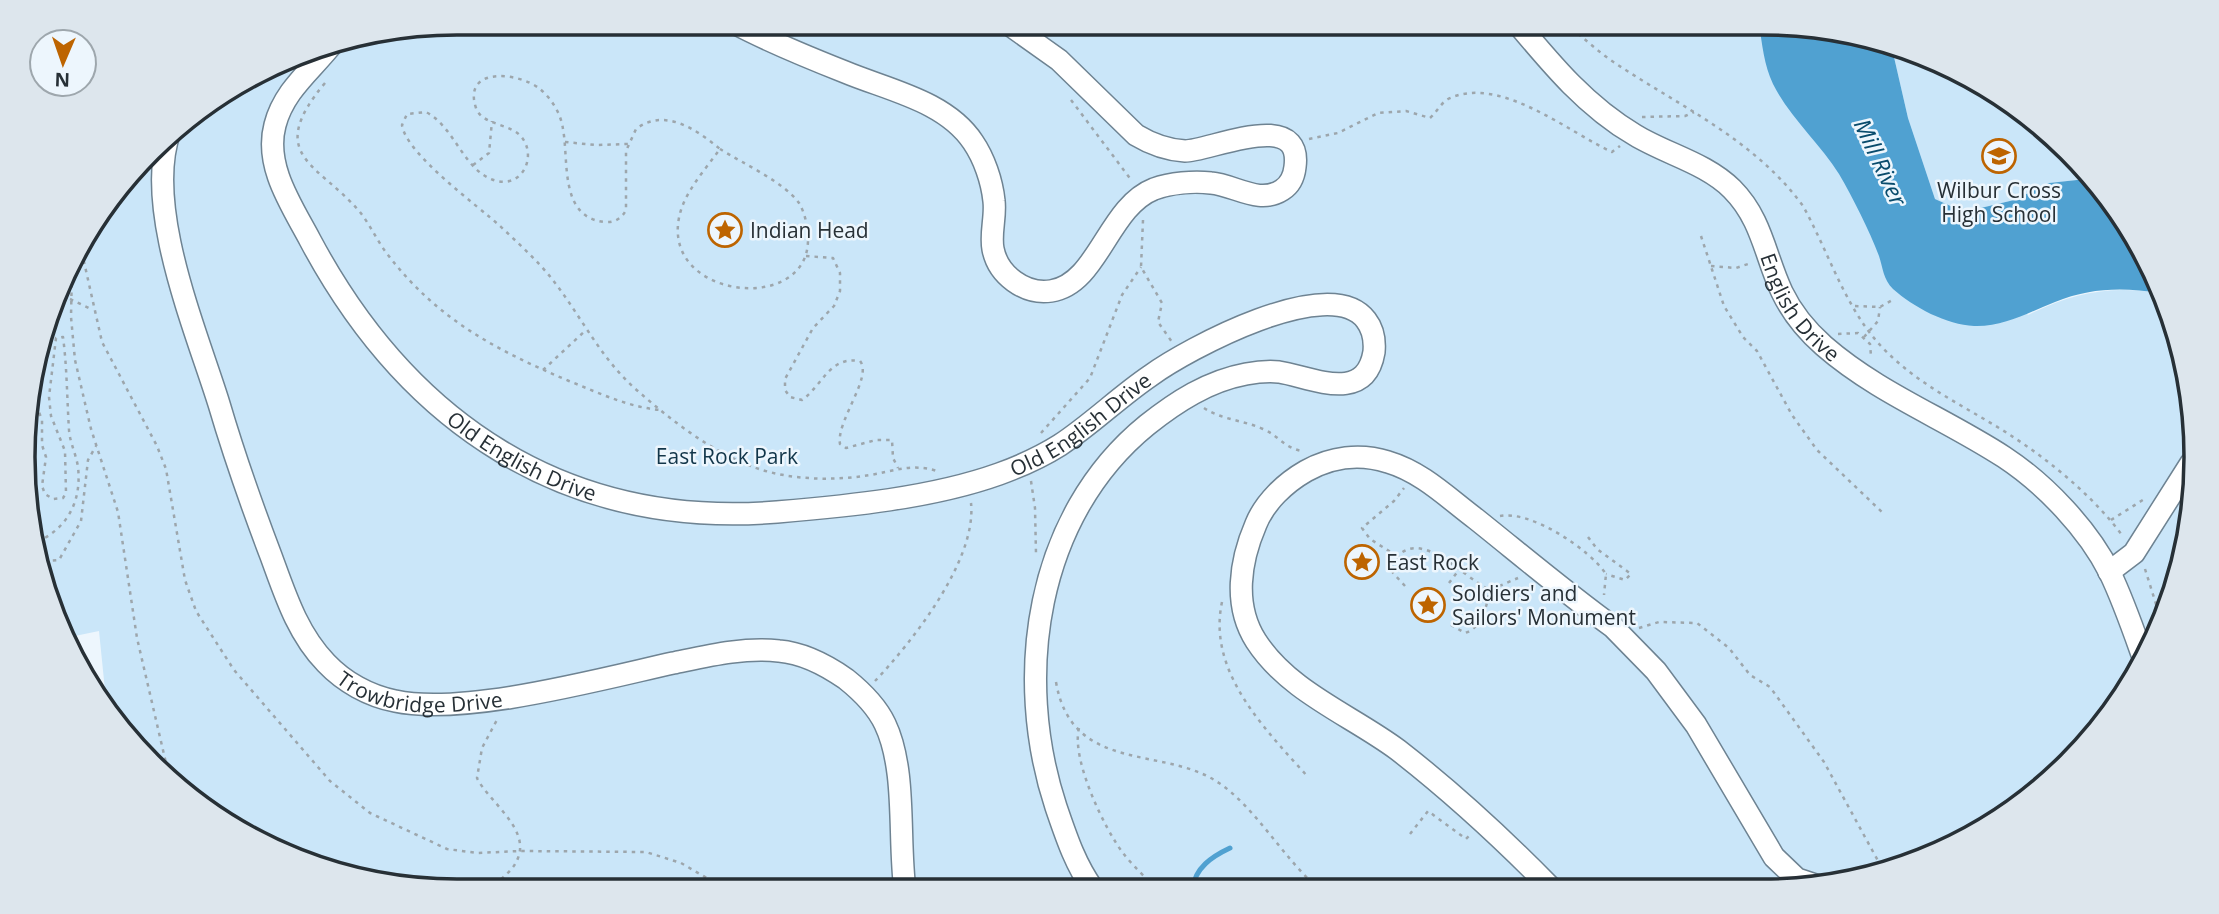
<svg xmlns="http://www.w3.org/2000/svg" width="2219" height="914" viewBox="0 0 2219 914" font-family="'Open Sans',sans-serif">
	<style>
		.green { fill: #cae6f9 }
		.water { fill: #50a1d1 }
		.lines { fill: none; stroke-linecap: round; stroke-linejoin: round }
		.stream { stroke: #50a1d1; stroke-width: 5 }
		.minor-casing { stroke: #6e8392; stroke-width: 24 }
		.path { stroke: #9da6ac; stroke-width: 2.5; stroke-dasharray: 3.5 5; stroke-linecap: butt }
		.minor { stroke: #fff; stroke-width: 21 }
		.labels { text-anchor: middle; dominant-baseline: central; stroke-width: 5; stroke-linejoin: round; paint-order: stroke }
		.poi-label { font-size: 21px; fill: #273036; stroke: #edf6fd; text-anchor: start }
		.street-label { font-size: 21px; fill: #273036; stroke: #edf6fd }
		.park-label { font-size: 21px; fill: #12364a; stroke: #edf6fd }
		.water-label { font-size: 23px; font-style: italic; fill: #084b6c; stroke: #edf6fd }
		.rim { fill: none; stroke: #273036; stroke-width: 3.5 }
	</style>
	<rect width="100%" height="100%" fill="#edf6fd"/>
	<g class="green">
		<path d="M457 23H1762L2028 315C2072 293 2111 285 2159 293L2195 428 2173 596 2123 699 2048 784 1929 858 1819 887 457 891 318 868 193 802 107 710 99 631 70 637 31 542 27 400 81 240 171 130 317 46Z"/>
		<path d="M1891 44 1901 46 2014 111 2032 128 2043 127 2048 130 2086 179 2049 183 2014 200 1964 212 1935 199 1908 118Z"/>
	</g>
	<path class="water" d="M1759 23 1891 44 1908 118 1935 199 1964 212 2014 200 2049 183 2086 179 2151 265 2159 293C2123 287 2089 288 2055 302 2029 312 2004 327 1974 326 1947 325 1913 307 1893 289 1883 279 1883 268 1879 256 1869 230 1853 198 1839 174 1820 143 1790 118 1773 84 1764 65 1762 44 1759 23Z"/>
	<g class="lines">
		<path class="stream" d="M1193 889C1194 868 1213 856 1230 848"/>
		<g class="minor-casing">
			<g id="minor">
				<path d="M734 23C770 42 807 57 845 72 888 90 946 101 973 142 984 158 992 181 994 201 996 217 990 233 993 249 998 275 1025 295 1051 291 1098 284 1108 207 1154 189 1171 183 1193 181 1211 183 1235 185 1259 205 1282 190 1290 185 1294 176 1295 167 1303 107 1210 151 1185 151 1167 150 1151 144 1136 135L1059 60 1007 23"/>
				<path d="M1155 23H1203"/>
				<path id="s1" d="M1517 23C1552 65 1587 107 1635 135 1666 154 1706 163 1732 189 1762 219 1765 256 1782 292 1792 313 1807 331 1824 346 1878 393 1944 418 2004 457 2045 484 2088 529 2110 573 2123 600 2133 629 2143 657"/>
				<path id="s2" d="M333 43C312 70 284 90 275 125 264 166 292 206 310 240 408 424 566 529 777 512 848 506 932 498 999 474 1021 466 1041 457 1060 445 1092 424 1119 397 1150 376 1187 349 1330 272 1366 320 1373 329 1375 341 1374 352 1365 405 1311 377 1279 372 1268 371 1257 372 1246 374 1208 381 1176 402 1147 425 1035 516 1013 677 1056 807 1066 836 1075 864 1093 889"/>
				<path id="s3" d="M170 131C143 206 196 330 219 404 234 455 252 506 271 556 285 594 297 633 326 663 344 682 369 696 395 701 464 716 601 679 673 663 707 656 743 647 779 651 803 653 826 665 846 679 861 691 877 707 885 724 907 770 898 839 905 890"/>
				<path d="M2109 572 2134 553 2191 463"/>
				<path d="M1551 888C1503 839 1452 792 1398 750 1351 715 1289 692 1256 641 1233 605 1240 561 1256 524 1265 502 1285 483 1306 471 1331 457 1360 453 1388 462 1422 472 1448 498 1476 519 1521 555 1566 593 1613 627L1656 671 1696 725 1774 857 1797 879 1821 887"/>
			</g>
		</g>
		<g class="path">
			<path d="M1565 23C1582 36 1598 52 1615 63 1681 107 1755 140 1803 206 1828 251 1845 307 1880 345 1917 385 1963 405 2007 433 2048 459 2093 496 2122 535"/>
			<path d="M325 83C264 156 318 163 359 211 370 224 377 241 388 255 438 320 496 350 569 381 599 393 628 407 660 410"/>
			<path d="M1071 100 1132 181"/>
			<path d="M1642 117 1685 116 1694 112"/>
			<path d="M1309 139 1338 133 1378 113 1406 111 1430 118C1437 112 1440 104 1448 99 1499 74 1568 132 1612 152L1620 146"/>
			<path d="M565 142 596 145 628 144"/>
			<path d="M720 149C742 163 784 182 799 203 805 213 808 227 808 239 809 318 650 298 682 207 690 186 707 167 720 149 697 130 665 107 636 129L626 151V210C622 218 615 223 605 222 559 218 569 161 563 129 561 114 552 99 540 89 519 72 462 66 476 108 482 126 513 123 523 139 536 158 522 187 497 181 464 173 456 128 426 112L407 114 402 125C406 154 477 205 500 226 518 243 537 260 552 279 582 317 601 360 639 392 673 422 716 455 759 469 793 480 834 481 870 475 894 471 912 463 937 471"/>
			<path d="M473 165 489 153 492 121"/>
			<path d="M1143 220 1141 267 1162 303 1158 322 1172 342"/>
			<path d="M1701 236 1724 306 1743 337 1757 351 1792 415 1817 450 1884 514"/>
			<path d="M80 244 102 342 157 446 166 469 185 580 196 611 234 670 330 781 370 813 447 849 477 853 520 851 646 852 681 863 712 881 740 890"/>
			<path d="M806 256 833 258 840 273V291L834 306 813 328 785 379V390L790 397 802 400C823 385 829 356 860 361 873 377 836 421 840 444L846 448 876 440H892L893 458 898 468"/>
			<path d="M1711 266 1736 268 1751 263"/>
			<path d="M72 267 71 317 75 360 91 429 118 512 137 638 169 776"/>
			<path d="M70 299 93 310"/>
			<path d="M1855 306 1880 307 1894 299"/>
			<path d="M1838 334 1858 333 1870 344 1871 356"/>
			<path d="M1864 337 1878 321 1880 307"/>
			<path d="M543 370 586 330"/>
			<path d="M30 389 42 420V445L46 457 42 486 45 494 53 499 63 498 66 493 65 451 51 416 49 397 56 338 63 337C67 367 67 399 69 430 70 443 76 454 78 467 82 503 66 531 32 544"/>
			<path d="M1204 408C1222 420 1243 420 1263 429 1278 435 1284 448 1302 451"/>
			<path d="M1041 433 1090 378 1122 295 1141 267"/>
			<path d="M1031 481 1035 508 1036 554"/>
			<path d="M1500 516C1531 510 1589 549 1606 574L1604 595"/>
			<path d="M2111 520 2146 498"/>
			<path d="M1588 537 1597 549 1631 574 1625 580 1606 574"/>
			<path d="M37 556 47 561 59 560 81 521 88 460 96 446"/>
			<path d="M1397 556 1370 539 1362 528 1394 501 1404 488"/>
			<path d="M2145 569 2161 620"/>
			<path d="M1449 583 1458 571"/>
			<path d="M1405 586 1393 573 1392 565C1415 520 1463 578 1490 590L1518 578"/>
			<path d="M1222 602C1207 672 1265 729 1308 777"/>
			<path d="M1451 625 1465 633C1483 627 1486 607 1490 590"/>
			<path d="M1639 628 1659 622 1697 623 1729 648 1750 675 1770 687 1824 762 1883 870"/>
			<path d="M875 681C912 642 977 560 971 503"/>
			<path d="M1056 682C1072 775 1164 745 1219 783 1255 807 1284 859 1319 889"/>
			<path d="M1079 728C1071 759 1104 828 1123 853 1133 866 1146 878 1157 889"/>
			<path d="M1410 834 1428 811 1466 839 1469 836"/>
			<path d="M489 891C498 880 513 872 518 858 530 828 488 801 477 778L482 748 498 718"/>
		</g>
		<use href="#minor" class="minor"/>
	</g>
	<defs>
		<g id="school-ring" transform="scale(1.75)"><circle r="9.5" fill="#edf6fd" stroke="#bd6400" stroke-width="1.5"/><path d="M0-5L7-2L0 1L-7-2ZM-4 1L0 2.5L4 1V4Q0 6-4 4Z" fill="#bd6400"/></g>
		<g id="sight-ring" transform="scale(1.75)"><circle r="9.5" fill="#edf6fd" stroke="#bd6400" stroke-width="1.5"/><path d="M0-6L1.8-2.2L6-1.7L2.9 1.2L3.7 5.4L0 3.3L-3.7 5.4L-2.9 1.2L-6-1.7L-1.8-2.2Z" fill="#bd6400"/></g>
	</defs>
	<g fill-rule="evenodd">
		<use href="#school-ring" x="1999" y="156"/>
		<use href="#sight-ring" x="725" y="230"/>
		<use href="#sight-ring" x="1362" y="562"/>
		<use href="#sight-ring" x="1428" y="605"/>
	</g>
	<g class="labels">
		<g class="poi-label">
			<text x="1999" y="190" text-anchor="middle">Wilbur Cross<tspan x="1999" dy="24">High School</tspan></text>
			<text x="750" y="230">Indian Head</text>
			<text x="1386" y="562">East Rock</text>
			<text x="1452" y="593">Soldiers' and<tspan x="1452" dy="24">Sailors' Monument</tspan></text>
		</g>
		<g class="street-label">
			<text stroke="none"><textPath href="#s1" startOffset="413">English Drive</textPath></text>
			<text stroke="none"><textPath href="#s2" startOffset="1122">Old English Drive</textPath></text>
			<text stroke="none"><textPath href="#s2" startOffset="534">Old English Drive</textPath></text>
			<text stroke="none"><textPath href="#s3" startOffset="667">Trowbridge Drive</textPath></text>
		</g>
		<g class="park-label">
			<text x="727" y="456">East Rock Park</text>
		</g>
		<g class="water-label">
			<text transform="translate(1881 162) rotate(65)">Mill River</text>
		</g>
	</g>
	<path d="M0 0H2219V914H0ZM457 35H1762A422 422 0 0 1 2184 457V457A422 422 0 0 1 1762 879H457A422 422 0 0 1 35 457V457A422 422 0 0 1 457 35Z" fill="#dde6ed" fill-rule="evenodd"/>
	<path class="rim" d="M457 35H1762A422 422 0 0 1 2184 457V457A422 422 0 0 1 1762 879H457A422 422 0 0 1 35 457V457A422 422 0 0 1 457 35Z"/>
	<g transform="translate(63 63) rotate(182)"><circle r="33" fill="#edf6fd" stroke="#9ea7ad" stroke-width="2"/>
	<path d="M0-5L12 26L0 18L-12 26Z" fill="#bd6400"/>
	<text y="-10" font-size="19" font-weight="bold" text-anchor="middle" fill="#273036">N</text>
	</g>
</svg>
